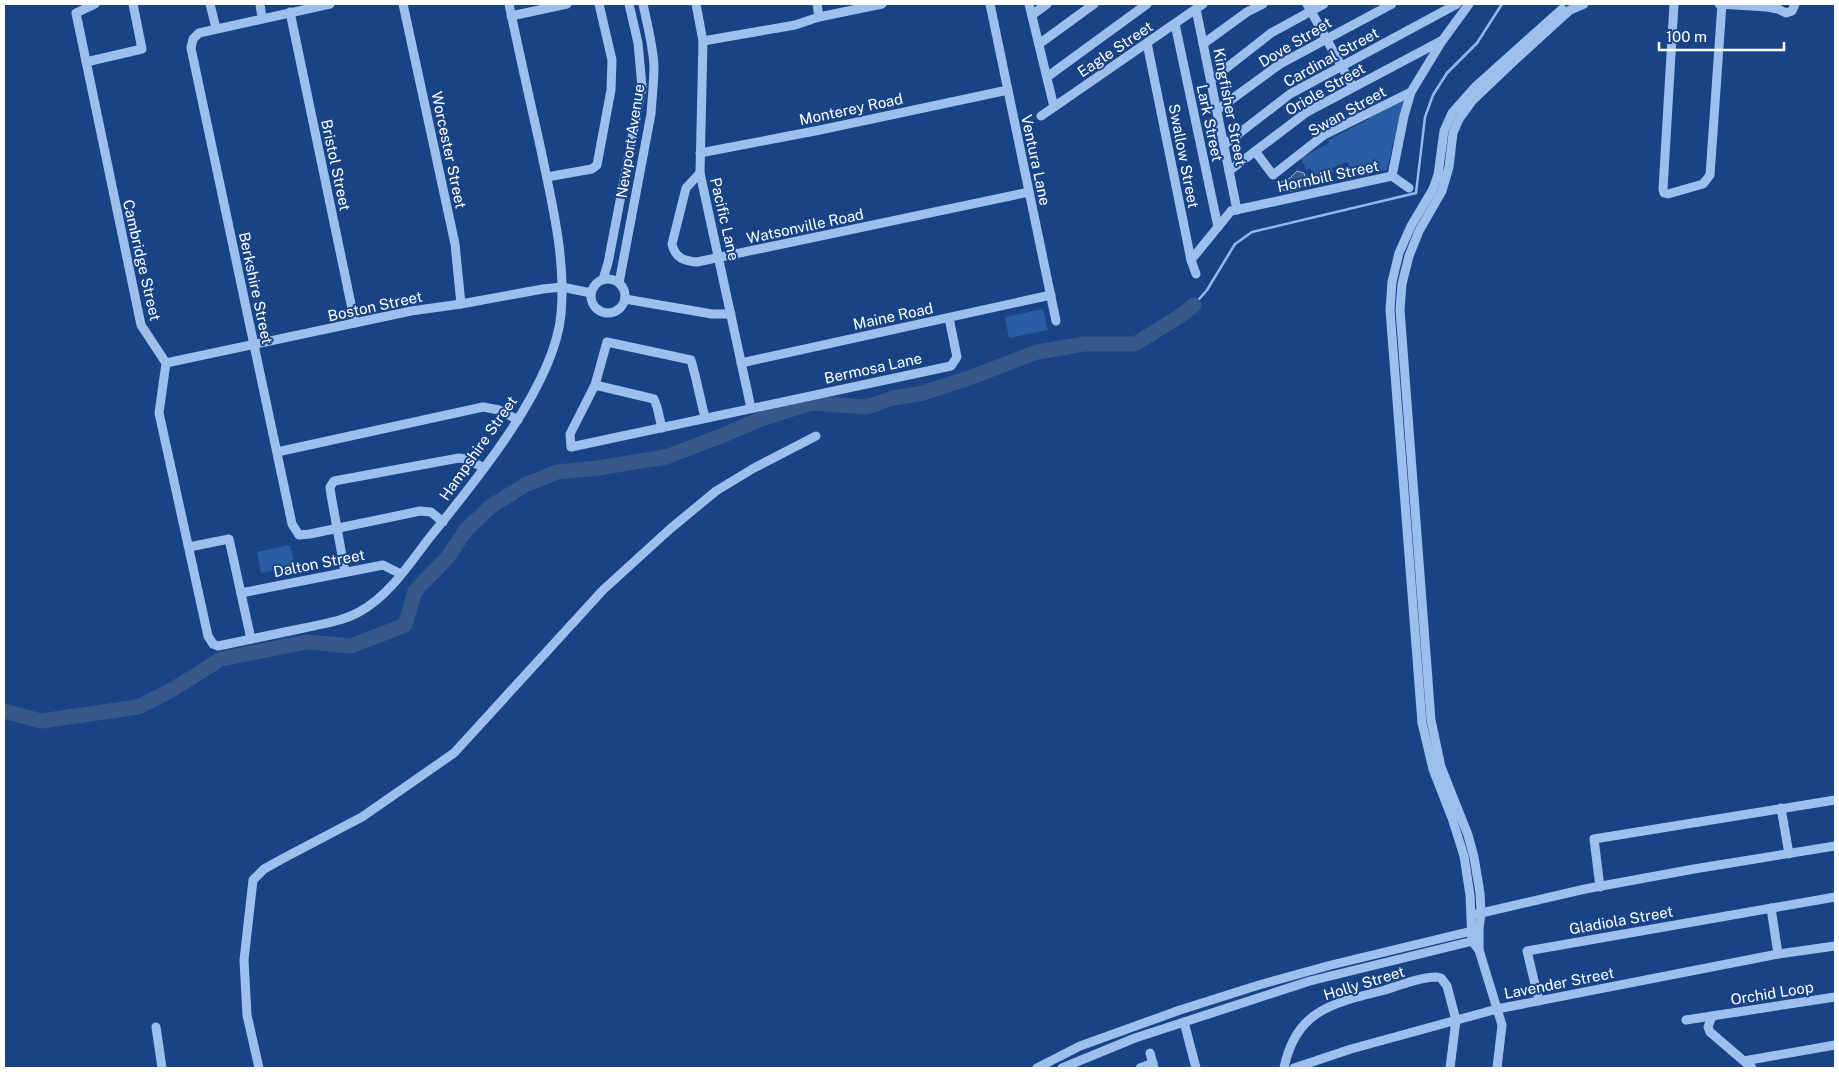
<svg xmlns="http://www.w3.org/2000/svg" width="1839" height="1072" viewBox="0 0 1839 1072" font-family="'Public Sans',sans-serif">
	<style>
		.green { fill: #2b5da4 }
		.water { fill: #375889; stroke: #90b9ef }
		.lines { fill: none; stroke-linecap: round; stroke-linejoin: round }
		.stream { stroke: #90b9ef; stroke-width: 2.5 }
		.river { stroke: #375889; stroke-width: 15 }
		.minor { stroke: #9dbfed; stroke-width: 9 }
		.labels { text-anchor: middle; dominant-baseline: central; stroke-width: 4; stroke-linejoin: round; paint-order: stroke }
		.street-label { font-size: 15px; fill: #fff; stroke: #184485 }
	</style>
	<rect width="100%" height="100%" fill="#184485"/>
	<g class="green">
		<path d="M1404 97 1387 170 1355 177 1347 162 1332 168 1333 172 1323 177 1321 174 1315 177 1310 168 1306 170 1301 158 1329 143V140L1369 119 1368 116Z"/>
		<path d="M1043 309 1048 330 1009 338 1005 317Z"/>
		<path d="M290 545 295 566 261 573 257 552Z"/>
	</g>
	<path class="water" d="M1297 171 1304 173 1307 181 1305 184C1298 190 1288 194 1280 188L1281 182 1290 178Z"/>
	<g class="lines">
		<path class="stream" d="M1194 305 1207 290 1235 244 1252 232 1416 193 1425 117 1433 95 1447 73 1477 43 1502 4"/>
		<path class="river" d="M4 711 41 721 138 707 170 691 221 659 307 642 351 646 405 625 415 591 447 558 466 530 490 507 525 485 557 472 598 468 666 457 721 436 761 419 811 403 867 407 893 398 923 393 969 378 1037 352 1084 344H1135L1180 316 1194 305"/>
		<g class="minor">
			<path d="M95 4 76 13 141 325 166 363 159 413 208 636 213 644 218 646C247 640 275 634 304 628 322 624 343 621 359 612 389 596 410 563 430 537 475 482 555 385 561 314 566 258 552 204 541 150 530 101 519 52 509 4"/>
			<path d="M210 4 216 28"/>
			<path d="M260 4 262 18"/>
			<path d="M330 4 199 33 193 39 191 48 292 524 299 535 310 534 420 511 431 512 443 522"/>
			<path d="M403 4 455 244 461 304"/>
			<path d="M696 4 703 41 700 173 751 408"/>
			<path d="M817 4 819 17"/>
			<path d="M990 4 1056 321"/>
			<path d="M1029 4 1054 107"/>
			<path d="M1307 4 1353 87"/>
			<path d="M1674 4 1663 189 1664 193 1668 194 1703 184 1710 175 1722 4"/>
			<path d="M1719 4 1767 7 1778 9 1786 13 1792 11 1795 4"/>
			<path d="M1196 9 1237 210"/>
			<path d="M290 12 355 323"/>
			<path d="M1032 15 1047 4"/>
			<path d="M511 16 567 4"/>
			<path d="M1175 24 1218 227"/>
			<path d="M703 41 795 25 819 17 882 4"/>
			<path d="M1147 43 1191 260 1196 274"/>
			<path d="M1039 44 1094 4"/>
			<path d="M1203 44 1247 12 1263 4"/>
			<path d="M86 62 142 49 133 4"/>
			<path d="M1047 77 1147 4"/>
			<path d="M1211 80 1271 33 1324 4"/>
			<path d="M1217 110 1280 64 1392 4"/>
			<path d="M1041 116 1203 4"/>
			<path d="M1224 145 1290 94 1457 4"/>
			<path d="M1255 151 1273 175 1324 135 1411 92"/>
			<path d="M700 153 820 130 1008 90"/>
			<path d="M1229 171 1307 112 1441 41"/>
			<path d="M700 173 686 188 672 244C675 258 684 261 697 262L1029 192"/>
			<path d="M1392 176 1409 188"/>
			<path d="M547 177 592 169 597 165 611 90 612 60 599 4"/>
			<path d="M1191 260 1231 211 1392 176 1404 116 1411 92 1442 41 1469 4"/>
			<circle cx="608" cy="296" r="17"/>
			<path d="M603 279 608 263 642 87 638 43 629 4"/>
			<path d="M619 283 651 114C652 98 654 82 654 66 653 45 647 24 643 4"/>
			<path d="M625 299 712 314H731"/>
			<path d="M166 363 411 311 461 304 543 289 562 287 591 293"/>
			<path d="M741 363 1051 295"/>
			<path d="M595 385 654 399 657 407 662 428"/>
			<path d="M705 418 695 375 691 360 607 342 595 385 570 434 571 447 951 366 957 357 949 318"/>
			<path d="M277 452 483 407 499 410 518 420"/>
			<path d="M189 547 229 539 251 639"/>
			<path d="M345 572 331 495 330 487 334 481 459 458 467 459 484 468"/>
			<path d="M241 593 383 565 401 574"/>
			<path d="M1781 808 1789 854"/>
			<path d="M1600 887 1594 839 1835 800"/>
			<path d="M1771 908 1778 954"/>
			<path d="M1477 914 1585 889 1694 869 1835 846"/>
			<path d="M1479 950 1472 941 1470 895 1464 856 1452 818 1433 769 1422 723 1390 310 1392 282 1399 253 1411 226 1433 189 1438 175 1444 131 1452 113 1476 86 1562 9"/>
			<path d="M1539 1001 1527 951 1835 897"/>
			<path d="M1712 1016 1708 1027 1710 1032 1752 1068"/>
			<path d="M1686 1020 1835 997"/>
			<path d="M1184 1022 1196 1068"/>
			<path d="M156 1027 162 1068"/>
			<path d="M1150 1053 1154 1068"/>
			<path d="M1744 1061 1835 1045"/>
			<path d="M259 1068 247 1015 244 960 253 880 264 869 282 859 362 817 454 753 603 590 670 529 716 491 754 468 816 436"/>
			<path d="M1037 1068 1080 1046 1180 1010 1259 985 1331 965 1476 930"/>
			<path d="M1062 1068 1135 1038 1310 981 1477 940"/>
			<path d="M1140 1068 1153 1063"/>
			<path d="M1284 1068C1296 1009 1334 1003 1385 990 1401 985 1420 977 1437 977L1441 978 1447 986 1456 1020 1450 1068"/>
			<path d="M1294 1068 1351 1049 1497 1009 1778 954 1835 946"/>
			<path d="M1497 1068 1502 1025 1479 950V929L1481 913 1480 893 1474 857 1468 835 1441 767 1431 720 1400 310 1402 284 1409 256 1419 231 1442 191 1449 167 1453 133 1459 119 1472 101 1514 61 1570 10 1584 4"/>
		</g>
	</g>
	<g class="labels">
		<g class="street-label">
			<text transform="translate(1295 42) rotate(-31)">Dove Street</text>
			<text transform="translate(1115 49) rotate(-34)">Eagle Street</text>
			<text transform="translate(1331 57) rotate(-29)">Cardinal Street</text>
			<text transform="translate(1325 89) rotate(-30)">Oriole Street</text>
			<text transform="translate(1230 107) rotate(79)">Kingfisher Street</text>
			<text transform="translate(851 109) rotate(-12)">Monterey Road</text>
			<text transform="translate(1347 111) rotate(-29)">Swan Street</text>
			<text transform="translate(1210 123) rotate(78)">Lark Street</text>
			<text transform="translate(630 141) rotate(-81)">Newport Avenue</text>
			<text transform="translate(449 150) rotate(78)">Worcester Street</text>
			<text transform="translate(1184 156) rotate(79)">Swallow Street</text>
			<text transform="translate(1036 160) rotate(78)">Ventura Lane</text>
			<text transform="translate(336 165) rotate(78)">Bristol Street</text>
			<text transform="translate(1328 176) rotate(-12)">Hornbill Street</text>
			<text transform="translate(725 219) rotate(77)">Pacific Lane</text>
			<text transform="translate(805 226) rotate(-12)">Watsonville Road</text>
			<text transform="translate(142 260) rotate(77)">Cambridge Street</text>
			<text transform="translate(256 288) rotate(78)">Berkshire Street</text>
			<text transform="translate(375 306) rotate(-12)">Boston Street</text>
			<text transform="translate(893 316) rotate(-12)">Maine Road</text>
			<text transform="translate(873 368) rotate(-12)">Bermosa Lane</text>
			<text transform="translate(478 448) rotate(-55)">Hampshire Street</text>
			<text transform="translate(319 563) rotate(-11)">Dalton Street</text>
			<text transform="translate(1621 920) rotate(-10)">Gladiola Street</text>
			<text transform="translate(1364 983) rotate(-17)">Holly Street</text>
			<text transform="translate(1559 983) rotate(-11)">Lavender Street</text>
			<text transform="translate(1772 993) rotate(-9)">Orchid Loop</text>
		</g>
	</g>
	<rect width="1839" height="1072" fill="none" stroke="#ffffff" stroke-width="10"/>
	<path d="M1659 42v8h125v-8" fill="none" stroke="#ffffff" stroke-width="2.5"/>
	<text x="1666" y="42" font-size="15" fill="#ffffff" stroke="#184485" stroke-width="4" paint-order="stroke">100 m</text>
</svg>
